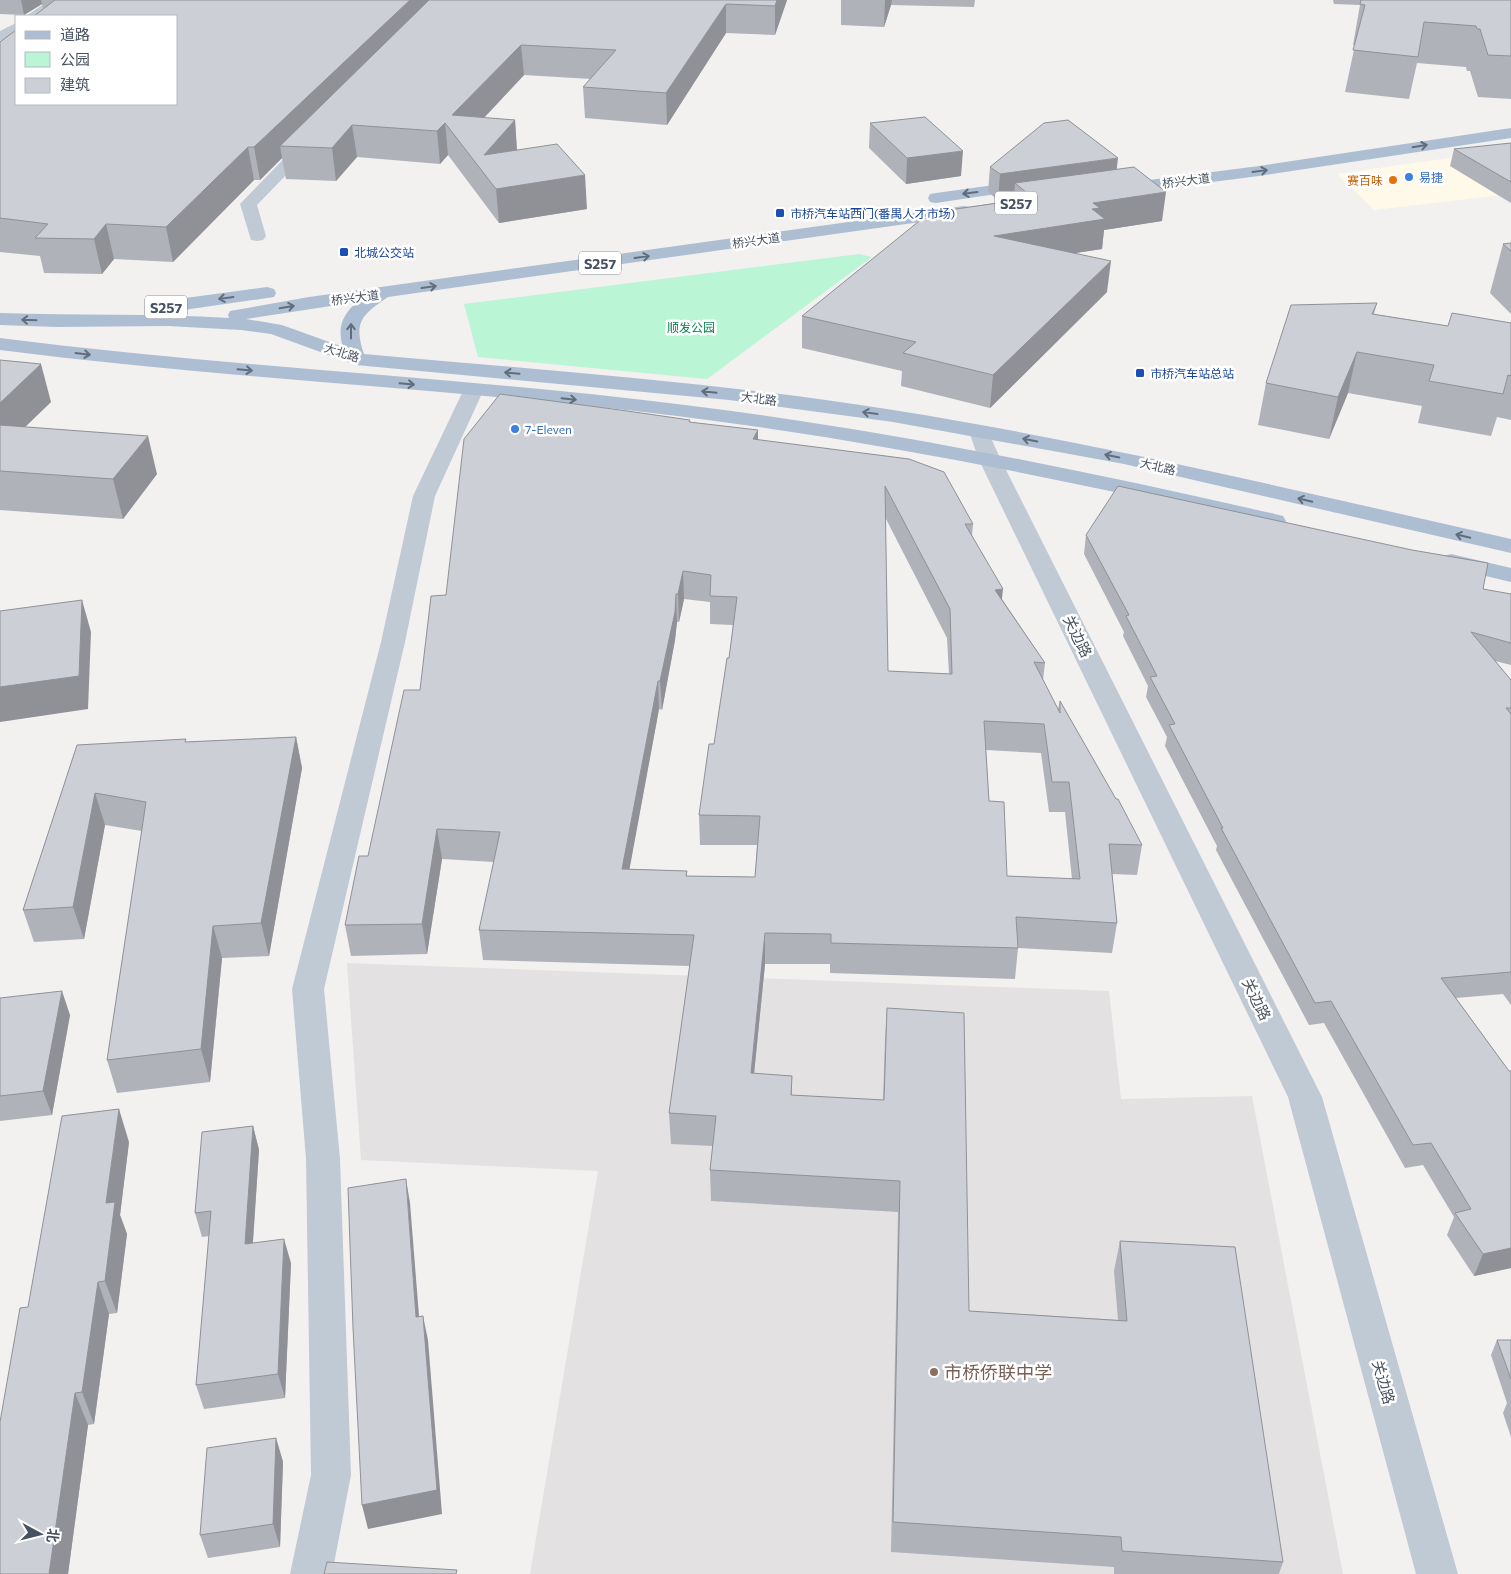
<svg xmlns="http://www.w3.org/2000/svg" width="1511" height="1574" viewBox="0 0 1511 1574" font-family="Commissioner,'Noto Sans SC',sans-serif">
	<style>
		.commercial { fill: #fef9e9 }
		.education { fill: #e4e1e2 }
		.green { fill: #baf5d5 }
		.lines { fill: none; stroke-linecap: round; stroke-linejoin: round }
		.minor { fill: #c0cad4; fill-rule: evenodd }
		.major { fill: #adbed2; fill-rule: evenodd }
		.wall { fill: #afb2b8; fill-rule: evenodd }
		.shaded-wall { fill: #8f9196 }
		.building { fill: #cccfd6; stroke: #8f9196; fill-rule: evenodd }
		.oneway { stroke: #606d7c }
		.shop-dot { fill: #3f7fe0; stroke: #fff; stroke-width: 2 }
		.food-dot { fill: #e8710a; stroke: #fff; stroke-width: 2 }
		.transit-dot { fill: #1a4fb4; stroke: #fff; stroke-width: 2 }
		.education-dot { fill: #8d6e63; stroke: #fff; stroke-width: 2 }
		.labels { text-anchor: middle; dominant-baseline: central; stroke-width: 5; stroke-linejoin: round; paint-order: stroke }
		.far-shop-label { font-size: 12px; fill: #366cbe; stroke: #fff; text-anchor: start }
		.far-street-label { font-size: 12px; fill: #465260; stroke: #fff }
		.far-food-label { font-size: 12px; fill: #c56008; stroke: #fff; text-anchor: end }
		.far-transit-label { font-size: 12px; fill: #164399; stroke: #fff; text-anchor: start }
		.far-park-label { font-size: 12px; fill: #0c8651; stroke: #fff }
		.shield { fill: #fff; stroke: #7e8690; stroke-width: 1 }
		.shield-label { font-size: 14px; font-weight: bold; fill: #465260 }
		.street-label { font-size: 15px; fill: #465260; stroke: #fff }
		.near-education-label { font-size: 18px; fill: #785e54; stroke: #fff; text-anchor: start }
	</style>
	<rect width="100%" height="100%" fill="#f3f0f0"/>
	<path class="commercial" d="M1511 149V194L1374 210 1337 174Z"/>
	<path class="education" d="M347 963 1109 991 1121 1099 1252 1096 1343 1574H530L598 1171 361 1160Z"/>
	<path class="green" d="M859 254 872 257 707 379 478 357 464 304Z"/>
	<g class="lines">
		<g class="minor">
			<path d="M50 0H66L42 16H26Z"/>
			<path d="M16 23V33L0 41V31Z"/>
			<path d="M310 136 316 138 318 141 316 144 257 205 266 236 263 240 257 241 251 240 240 204 304 138Z"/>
			<path d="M474 383 481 385 484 389 435 496 405 642 324 989 340 1159 351 1475 332 1574H290L311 1475 306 1159 292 989 381 642 413 496 464 389 467 385Z"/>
			<path d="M979 425 986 427 1000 458 1322 1097 1458 1574H1416L1288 1097 978 458 969 431 972 427Z"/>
		</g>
		<g class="major">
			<path d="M1511 128V138L1259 176 1118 194 1112 193 1110 189 1112 185 1118 184 1259 166Z"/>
			<path d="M1024 181 1030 183 1032 186 1030 189 936 203 930 202 928 198 930 194 936 193Z"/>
			<path d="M964 206 970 207 972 211 970 215 388 297C362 315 353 322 364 354 541 370 718 382 893 410 1101 443 1306 493 1511 539V553L1124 464 893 422 729 400 356 365 271 334 241 330 168 326 57 327 0 325V313C77 316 153 313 229 318L228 315 230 311 309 297ZM357 302C342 315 337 328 343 347L282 325 246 319Z"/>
			<path d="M267 287 274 289 276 293 274 297 163 313 156 311 154 307 156 303 163 301Z"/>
			<path d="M0 338C225 367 452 376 677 404 878 428 1077 469 1275 514L1283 516 1286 521 1283 526 1275 528C1077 482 878 441 677 416 452 388 225 379 0 350Z"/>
			<path d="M1451 554 1511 568V582L1443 566 1439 561 1443 556Z"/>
		</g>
	</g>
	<g class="wall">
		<path d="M0 0H787L775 35 726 33 667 125 585 118 583 87 591 79 524 75 484 118 515 120 517 150 587 209 499 223 448 155 440 164 357 157 336 181 286 179 282 158 260 180H254L173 262 114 259 102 274 44 273 40 256 0 252V42L43 9 42 4 24 15 0 14Z"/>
		<path d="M841 0H975L974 7 891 5 884 27 841 25Z"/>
		<path d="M1333 0H1511V99L1478 97 1470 71H1467L1466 67 1417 63 1409 99 1345 92 1355 45H1353L1360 5 1334 4Z"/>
		<path d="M870 123 961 176 906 184 869 148Z"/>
		<path d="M1511 143V203L1450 166 1454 149Z"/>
		<path d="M990 167 1116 170 1162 221 1104 230 1102 249 1074 253 1107 292 990 408 901 386 902 371 802 348V316L949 210 1014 200V198L998 200 988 192Z"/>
		<path d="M1511 243V314L1490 293 1503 244Z"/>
		<path d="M1377 303 1374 314 1448 326 1511 323V420L1497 417 1491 436 1418 423 1422 406 1348 393 1329 439 1258 425 1266 383Z"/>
		<path d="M0 360 51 402 25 427 157 474 123 519 0 510Z"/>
		<path d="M690 422 758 440 909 459 973 524 972 536 1002 599 1045 663 1043 680 1058 709 1060 701 1142 845 1137 875 1112 874 1117 923 1112 953 1018 948 1015 979 830 973V964H765L754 1074 792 1076V1095L883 1100 885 1039 887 1008 969 1311 1118 1320 1114 1271 1120 1241 1283 1562 1279 1574H1114V1567L891 1552 898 1212 711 1201 710 1170 713 1146 671 1144 669 1113 690 966 483 960 479 930 494 862 442 859 427 954 351 956 345 925 368 856 420 690 446 595ZM885 517 947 638 949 674 888 671ZM684 599 710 602V624L733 625 729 658 714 744 699 815 700 845H757L755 877 687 876V871L629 869 659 709 662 710 675 640 677 622H679ZM986 750 1041 753 1049 812H1065L1072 879 1007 876 989 801Z"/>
		<path d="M1086 535 1483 589 1511 594V665L1495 661 1511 680V1005L1503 994 1456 998 1509 1071H1511V1268L1474 1276 1447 1235 1454 1217 1423 1165 1405 1168 1324 1023 1309 1025 1216 850 1217 846 1165 746 1167 737 1146 697 1148 686 1123 636 1124 632 1084 554Z"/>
		<path d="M296 737 302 768 269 956 222 958 210 1082 117 1093 107 1060 142 831 105 825 84 939 34 942 23 910 77 745 186 742Z"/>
		<path d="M0 998 70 1015 52 1115 0 1121Z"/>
		<path d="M253 1126 259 1150 253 1243 291 1263 285 1398 204 1409 196 1385 209 1236 202 1237 195 1213Z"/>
		<path d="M129 1142 120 1215 127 1234 117 1313 109 1314 94 1424 88 1425 68 1574H0L28 1307Z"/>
		<path d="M1497 1340H1511V1437L1503 1413 1507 1403 1491 1355Z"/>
		<path d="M276 1438 283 1462 280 1547 208 1558 200 1535Z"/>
	</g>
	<g class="shaded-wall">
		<path d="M21 0H41L42 4 24 15Z"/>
		<path d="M410 0H442L280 146 282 158 260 180 254 147Z"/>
		<path d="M777 0H787L775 35V6Z"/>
		<path d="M885 0H892L891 5 884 27Z"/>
		<path d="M726 4V33L667 125 666 93Z"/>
		<path d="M521 45 524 75 460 143 452 115Z"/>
		<path d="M515 120 517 152 484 155Z"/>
		<path d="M445 123 448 155 440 164 437 131Z"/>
		<path d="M352 125 357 157 336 181 332 148Z"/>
		<path d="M248 147 254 180 173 262 166 227Z"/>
		<path d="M963 151 961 176 906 184 907 158Z"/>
		<path d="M1118 158 1115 184 1015 183 1014 198 998 200 1000 174Z"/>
		<path d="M585 175 587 209 499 223 496 189Z"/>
		<path d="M1166 192 1162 221 1104 230 1102 249 992 266 994 236 1093 203Z"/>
		<path d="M106 224 114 259 102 274 94 239Z"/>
		<path d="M1111 261 1107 292 990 408 993 375Z"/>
		<path d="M1357 352 1348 393 1329 439 1338 397Z"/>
		<path d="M41 364 51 402 0 451V403Z"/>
		<path d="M758 430V457L753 439Z"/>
		<path d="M148 436 157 474 123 519 113 479Z"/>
		<path d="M683 571 684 599 679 622 678 594Z"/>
		<path d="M1003 589 1000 617 995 590Z"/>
		<path d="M676 594 677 622 675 640 662 710 660 681Z"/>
		<path d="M82 600 91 632 88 709 0 722V687Z"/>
		<path d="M658 681 659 709 624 899 622 869Z"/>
		<path d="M296 737 302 768 269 956 261 923Z"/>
		<path d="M95 793 105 825 84 939 73 907Z"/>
		<path d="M437 829 442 859 427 954 422 924Z"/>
		<path d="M213 926 222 958 210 1082 201 1049Z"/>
		<path d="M765 933V964L751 1104V1073Z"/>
		<path d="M62 991 70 1015 52 1115 43 1091Z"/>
		<path d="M119 1109 129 1142 120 1215 127 1234 117 1313 105 1281 106 1203Z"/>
		<path d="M253 1126 259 1150 251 1268 245 1244Z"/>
		<path d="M406 1179 410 1203 421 1341 416 1317Z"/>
		<path d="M284 1239 291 1263 285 1398 278 1374Z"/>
		<path d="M1511 1248V1268L1474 1276 1483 1254Z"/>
		<path d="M98 1282 109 1314 94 1424 82 1392Z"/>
		<path d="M423 1316 428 1340 442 1514 368 1529 362 1505Z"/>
		<path d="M75 1393 88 1425 68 1574H49Z"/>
		<path d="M276 1438 283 1462 280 1547 273 1524Z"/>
	</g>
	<g class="building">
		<path d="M55 0H410L254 147H248L166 227 106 224 94 239 35 238 48 224 0 218V42L16 30V104H176V16H34Z"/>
		<path d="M429 0H777L775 6 726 4 666 93 583 87 616 50 521 45 452 115 515 120 484 155 557 144 585 175 496 189 445 123 437 131 352 125 332 148 280 146Z"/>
		<path d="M1361 0H1511V56L1488 55 1480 29H1477L1476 26 1424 22 1418 57 1353 50 1365 5 1360 4Z"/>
		<path d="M925 117 963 151 907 158 870 123Z"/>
		<path d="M1068 120 1118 158 1000 174 990 167 1044 123Z"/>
		<path d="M1511 143V182L1454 149Z"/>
		<path d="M1134 167 1166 192 1093 203 1100 208 1092 209 1105 219 994 236 1111 261 993 375 903 353 916 342 802 316 934 209 949 210 1033 198 1015 183Z"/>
		<path d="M1511 243V251L1503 244Z"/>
		<path d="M1377 303 1372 314 1448 326 1452 313 1511 323V376L1508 375 1503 394 1429 381 1434 365 1357 352 1338 397 1266 383 1291 305Z"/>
		<path d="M0 360 41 364 0 403Z"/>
		<path d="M500 394 620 410 690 420 689 422 758 430 753 439 909 459 944 472 973 524H965L1003 589 995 590 1045 663 1034 662 1060 713V701L1116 799H1118L1142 845 1109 844 1117 923 1016 917 1018 948 831 943V934L765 933 751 1073 792 1076 791 1095 884 1100 887 1008 964 1013 969 1311 1127 1321 1120 1241 1235 1247 1283 1562 1122 1551 1121 1537 893 1522 900 1181 710 1170 716 1116 669 1113 694 935 479 930 500 832 437 829 422 924 345 925 359 856H368L404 690H420L431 596 446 595 464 439ZM885 486 950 609 952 674 888 671ZM683 571 711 575 710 596 737 597 729 658H727L714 744H709L699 815 760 816 755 877 686 876 687 871 622 869 658 681H660L675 612 676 594H678ZM984 721 1044 724 1052 782H1069L1080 879 1007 876 1004 802 989 801Z"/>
		<path d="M0 425 148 436 113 479 0 471Z"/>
		<path d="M1118 486 1412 550 1488 563 1483 589 1511 594V643L1471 632 1511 680V708H1506L1511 714V972L1441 978 1509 1071H1511V1248L1483 1254 1455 1213 1471 1209 1431 1143 1413 1145 1331 1001 1315 1003 1221 828H1223L1169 725 1175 724 1150 677 1157 676 1126 616 1129 615 1086 535Z"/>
		<path d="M82 600 79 676 0 687V611Z"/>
		<path d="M296 737 261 923 213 926 201 1049 107 1060 146 802 95 793 73 907 23 910 77 745 186 739 185 742Z"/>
		<path d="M62 991 43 1091 0 1096V998Z"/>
		<path d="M119 1109 106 1203 115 1202 105 1281 98 1282 82 1392 75 1393 49 1574H0V1422L20 1308 28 1307 62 1116Z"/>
		<path d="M253 1126 245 1244 284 1239 278 1374 196 1385 211 1211 195 1213 202 1132Z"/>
		<path d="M406 1179 416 1317 423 1316 437 1490 362 1505 353 1328 348 1188Z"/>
		<path d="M1497 1340H1511V1379Z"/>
		<path d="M276 1438 273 1524 200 1535 207 1448Z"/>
		<path d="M327 1562 457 1570 456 1574H324Z"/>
	</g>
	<defs><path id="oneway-shaft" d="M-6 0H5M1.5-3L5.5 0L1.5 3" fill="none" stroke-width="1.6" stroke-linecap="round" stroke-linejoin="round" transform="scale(1.25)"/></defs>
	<g class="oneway">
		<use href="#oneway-shaft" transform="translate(1420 146) rotate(-9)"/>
		<use href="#oneway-shaft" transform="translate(1260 171) rotate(-8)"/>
		<use href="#oneway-shaft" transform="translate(970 193) rotate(173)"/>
		<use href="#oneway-shaft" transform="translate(642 257) rotate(-8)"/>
		<use href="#oneway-shaft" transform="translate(429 287) rotate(-8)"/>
		<use href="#oneway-shaft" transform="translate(226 298) rotate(172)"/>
		<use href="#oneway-shaft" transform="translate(287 307) rotate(-10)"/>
		<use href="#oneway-shaft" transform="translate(29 320) rotate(-178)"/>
		<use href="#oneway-shaft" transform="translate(351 331) rotate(-90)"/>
		<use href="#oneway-shaft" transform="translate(83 354) rotate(7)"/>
		<use href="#oneway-shaft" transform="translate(245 370) rotate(5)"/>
		<use href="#oneway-shaft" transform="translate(512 373) rotate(-175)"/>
		<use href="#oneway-shaft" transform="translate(407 384) rotate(5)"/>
		<use href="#oneway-shaft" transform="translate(709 392) rotate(-174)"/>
		<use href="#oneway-shaft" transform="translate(569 399) rotate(6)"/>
		<use href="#oneway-shaft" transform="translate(870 413) rotate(-172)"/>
		<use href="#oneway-shaft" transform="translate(1030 440) rotate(-169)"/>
		<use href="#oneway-shaft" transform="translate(1112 456) rotate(-168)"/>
		<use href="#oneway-shaft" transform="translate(1305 500) rotate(-167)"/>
		<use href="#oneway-shaft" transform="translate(1463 536) rotate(-167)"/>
	</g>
	<g class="shop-dot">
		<circle cx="1409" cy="177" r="5"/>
		<circle cx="515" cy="429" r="5"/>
	</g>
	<circle class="food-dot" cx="1393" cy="180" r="5"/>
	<g class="transit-dot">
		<rect x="775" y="208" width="10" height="10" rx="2.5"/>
		<rect x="339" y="247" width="10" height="10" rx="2.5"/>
		<rect x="1135" y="368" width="10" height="10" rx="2.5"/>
	</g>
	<circle class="education-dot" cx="934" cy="1372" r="5"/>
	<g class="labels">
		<g class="far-shop-label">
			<text x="1419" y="177">易捷</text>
			<text x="525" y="429">7-Eleven</text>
		</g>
		<g class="far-street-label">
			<text transform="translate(1186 180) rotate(-7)">桥兴大道</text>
			<text transform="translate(756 240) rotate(-8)">桥兴大道</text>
			<text transform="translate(355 297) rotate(-7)">桥兴大道</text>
			<text transform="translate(342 352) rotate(18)">大北路</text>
			<text transform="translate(759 398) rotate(7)">大北路</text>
			<text transform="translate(1158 466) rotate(13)">大北路</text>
		</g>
		<g class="far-food-label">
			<text x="1383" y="180">赛百味</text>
		</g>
		<g class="far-transit-label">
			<text x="790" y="213">市桥汽车站西门(番禺人才市场)</text>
			<text x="354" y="252">北城公交站</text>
			<text x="1150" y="373">市桥汽车站总站</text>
		</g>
		<g class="far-park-label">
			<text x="691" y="327">顺发公园</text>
		</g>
		<g class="shield">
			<rect x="995" y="191.5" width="42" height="23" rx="4"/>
			<rect x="579" y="251.5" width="42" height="23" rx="4"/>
			<rect x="145" y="295.5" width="42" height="23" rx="4"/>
		</g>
		<g class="shield-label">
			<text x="1016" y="203">S257</text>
			<text x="600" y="263">S257</text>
			<text x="166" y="307">S257</text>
		</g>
		<g class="street-label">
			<text transform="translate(1078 636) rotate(64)">关边路</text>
			<text transform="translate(1257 999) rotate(64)">关边路</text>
			<text transform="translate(1384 1382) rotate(74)">关边路</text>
		</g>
		<g class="near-education-label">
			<text x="944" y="1372">市桥侨联中学</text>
		</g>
	</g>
	<rect x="15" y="15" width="162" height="90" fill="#ffffff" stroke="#b5babf"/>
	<rect x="25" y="31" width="25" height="8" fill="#adbed2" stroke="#b5babf"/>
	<text x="60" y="40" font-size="15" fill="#465260">道路</text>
	<rect x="25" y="52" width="25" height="15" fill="#baf5d5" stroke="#b5babf"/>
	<text x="60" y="65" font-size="15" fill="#465260">公园</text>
	<rect x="25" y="78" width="25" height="15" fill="#cccfd6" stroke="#b5babf"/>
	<text x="60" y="90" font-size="15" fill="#465260">建筑</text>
	<g transform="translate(40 1534) rotate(97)" stroke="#ffffff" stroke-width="4" paint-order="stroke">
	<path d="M0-4L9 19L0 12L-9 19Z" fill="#465260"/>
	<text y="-8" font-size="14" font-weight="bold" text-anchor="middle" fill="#465260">北</text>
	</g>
</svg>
